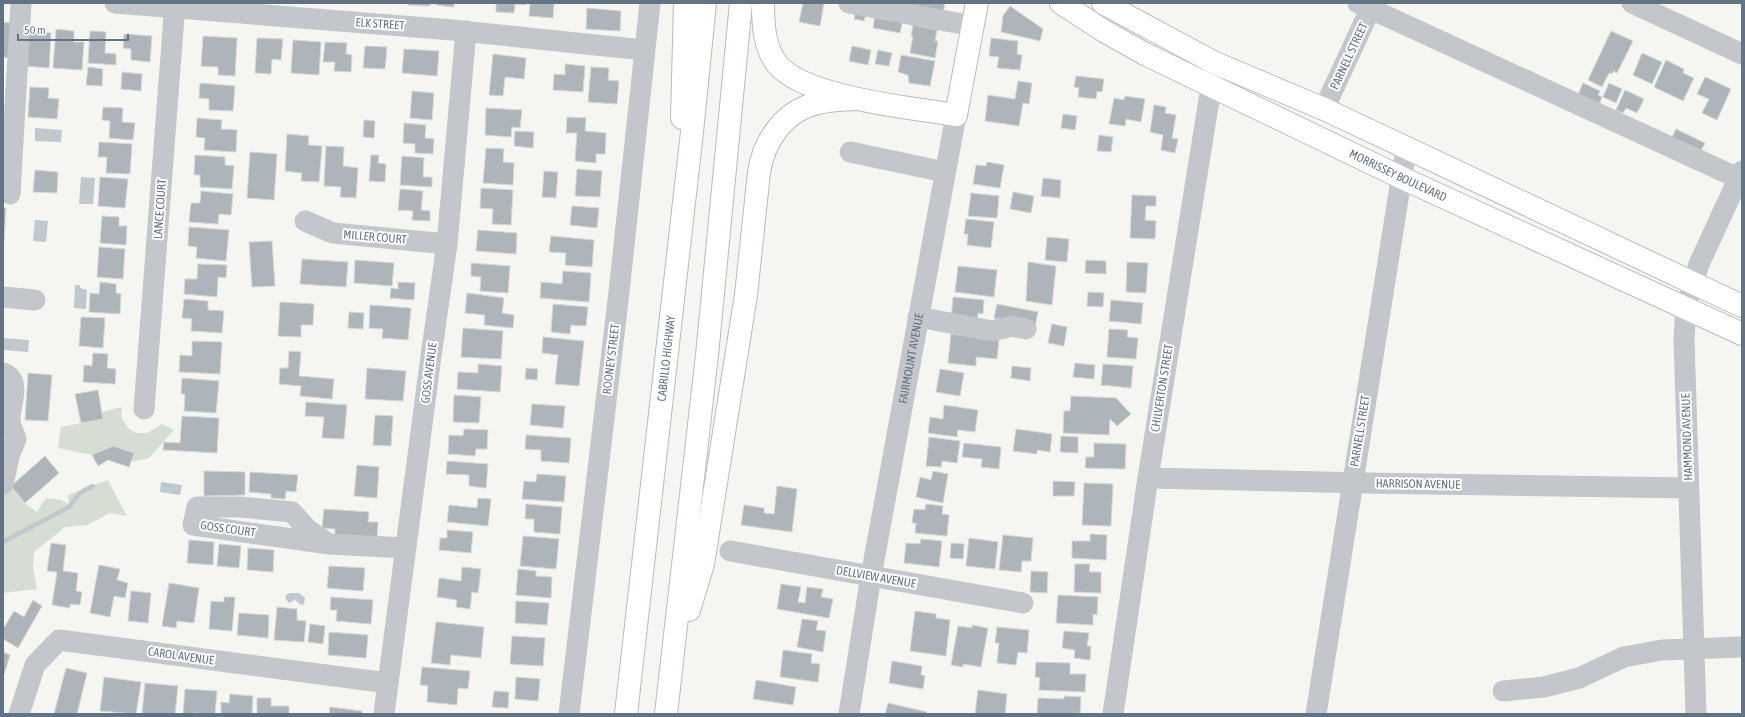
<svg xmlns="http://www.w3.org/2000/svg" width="1745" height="717" viewBox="0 0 1745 717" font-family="'Asap Condensed',sans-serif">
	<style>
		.green { fill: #d6ddd2 }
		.water { fill: #bec8cd }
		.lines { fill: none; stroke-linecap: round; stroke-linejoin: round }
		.stream { stroke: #bec8cd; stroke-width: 4.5 }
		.building { fill: #adb4ba; stroke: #d7d7d4 }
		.major-casing { stroke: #b6babe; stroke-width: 24 }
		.highway-casing { stroke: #b7babd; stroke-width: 24 }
		.minor { stroke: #c3c6ca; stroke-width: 21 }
		.major { stroke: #fff; stroke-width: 22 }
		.highway { stroke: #fff; stroke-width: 22 }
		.labels { text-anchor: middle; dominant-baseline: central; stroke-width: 4; stroke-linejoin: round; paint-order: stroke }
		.street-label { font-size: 12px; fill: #637384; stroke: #fff }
	</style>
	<rect width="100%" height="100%" fill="#f5f6f1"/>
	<g class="green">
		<path d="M122 407 121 417 128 428 136 433H147L162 424 174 430 149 458 131 462 134 453 113 446 92 455 58 448 61 427 103 419 102 412Z"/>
		<path d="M108 480 127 516 110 513 87 525 65 527 34 552 33 567 37 589 3 593V491L11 486 25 503 37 512 46 498 60 500 69 504 68 495Z"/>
	</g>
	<g class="water">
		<path d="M35 128 62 130 61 142 35 141Z"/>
		<path d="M81 177 95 178 93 204H79Z"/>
		<path d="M35 220 48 221 46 242 33 241Z"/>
		<path d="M75 285H80V288L87 290 86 309 74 308Z"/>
		<path d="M3 338 29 340 28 352 3 350Z"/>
		<path d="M161 482 182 485 180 495 160 492Z"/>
		<path d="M290 593H299L305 598 304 604 301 605 295 600 289 603 285 598 286 595Z"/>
	</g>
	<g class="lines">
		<path class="stream" d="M3 542 69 507 81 492 93 486"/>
	</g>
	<g class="building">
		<path d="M408 3H430V6L408 5Z"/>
		<path d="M436 3H454V7L436 5Z"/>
		<path d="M496 3H525V5L515 4 514 13 496 12Z"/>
		<path d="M530 3H554L553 18 529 16Z"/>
		<path d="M803 3H824L820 26 799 22Z"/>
		<path d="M899 3H945L942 17Z"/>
		<path d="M1010 6 1043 29 1040 41 1001 32 1003 16Z"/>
		<path d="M587 8 621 11 620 31 586 29Z"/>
		<path d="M856 10 866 13 864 21 854 19Z"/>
		<path d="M875 14 903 19 900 33 873 28Z"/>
		<path d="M3 22 11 23 9 58 3 57Z"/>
		<path d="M913 25 937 30 935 41H938L935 58 910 53 913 36H911Z"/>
		<path d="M56 29 74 31V42H84L82 70 53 68Z"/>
		<path d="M26 31 51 33 49 68 24 66Z"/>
		<path d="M90 31 106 32 105 53 116 54V65L88 63Z"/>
		<path d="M1611 31 1633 41 1617 73 1613 71 1612 74 1609 73 1602 87 1588 80Z"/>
		<path d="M124 34 152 36 150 62 131 60V49L123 48Z"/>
		<path d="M203 36 237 38 235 76 218 75V67L201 66Z"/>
		<path d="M257 38 283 39 281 60 272 59 271 74 255 73Z"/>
		<path d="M991 38 1018 41 1017 54 1022 55 1020 70 997 68 999 57 989 56Z"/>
		<path d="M293 40 321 42 319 75 291 73Z"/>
		<path d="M325 42 347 43 346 54 352 55 351 72 334 71 335 62H323Z"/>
		<path d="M365 46 387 47 385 69 363 68Z"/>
		<path d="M852 46 871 50 868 65 849 61Z"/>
		<path d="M404 49 439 51 437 76 402 73Z"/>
		<path d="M878 50 892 53 889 66 875 64Z"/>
		<path d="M1642 53 1662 62 1652 84 1633 75Z"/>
		<path d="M493 54 526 58 524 79 505 77 503 96 489 95Z"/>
		<path d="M901 55 935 61 930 86 909 83 908 75 898 72Z"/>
		<path d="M1666 60 1684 69 1683 73 1694 78 1683 101 1654 87Z"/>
		<path d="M565 64 585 66 583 92 553 90 554 74 565 75Z"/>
		<path d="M88 67 103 69 102 86 86 85Z"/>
		<path d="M591 67 609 68 608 80 619 81 617 104 588 102Z"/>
		<path d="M122 72 142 74 141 91 121 89Z"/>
		<path d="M1076 76 1104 79 1102 92 1097 91 1096 99 1078 97 1079 88 1074 87Z"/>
		<path d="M1705 77 1731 89 1717 120 1702 113 1709 99 1697 94Z"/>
		<path d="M1018 81 1032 83 1029 104 1023 103 1019 126 985 121 988 95 1015 99Z"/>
		<path d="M200 83 235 86 233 111 209 110V99L199 98Z"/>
		<path d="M1583 83 1600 91 1598 95 1602 97 1599 104 1577 97Z"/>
		<path d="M1609 83 1622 89 1616 103 1603 97Z"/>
		<path d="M30 87 49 88 48 98 59 99 57 119 28 117Z"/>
		<path d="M1625 90 1644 99 1637 113 1626 108 1623 113 1616 110Z"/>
		<path d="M412 91 434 93 432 120 410 118Z"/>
		<path d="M1125 96 1145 99 1141 122 1126 119 1125 126 1109 124 1114 98 1124 100Z"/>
		<path d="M1154 105 1166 107 1165 113 1176 115 1172 138 1178 139 1175 153 1161 150 1163 135 1150 132Z"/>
		<path d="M103 107 123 108 122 122 135 123 133 140 109 138 110 121 102 120Z"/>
		<path d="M486 108 522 110 520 128 512 127 511 137 485 135Z"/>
		<path d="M1063 114 1077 116 1075 130 1061 128Z"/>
		<path d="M567 117 586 118 585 131 606 133 605 154H596V163L575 161 577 133H566Z"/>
		<path d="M197 118 222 120 221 129 237 130 236 152 204 150 205 138 196 137Z"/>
		<path d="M364 120 375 121 374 138 363 137Z"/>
		<path d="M404 123 426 125 425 138 434 139 433 154 415 153V144L403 143Z"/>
		<path d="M1676 129 1705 143 1698 157 1669 143Z"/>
		<path d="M515 131 534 132 533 148 514 146Z"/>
		<path d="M287 134 309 136 308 145 322 146 319 182 301 181 302 173 285 171Z"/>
		<path d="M1099 135 1113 137 1111 152 1097 151Z"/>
		<path d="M99 142 132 144 130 174 106 173 107 157H98Z"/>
		<path d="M326 146 344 147 343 166 358 168 356 198 340 197 341 187 324 186Z"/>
		<path d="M486 148 504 149 503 162 514 163 513 185 483 183Z"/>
		<path d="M250 152 277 154 274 200 247 198Z"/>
		<path d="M195 155 225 157V165L234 166 232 189 200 187V175H194Z"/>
		<path d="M371 155H379L378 163 386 164 385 182 369 181Z"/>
		<path d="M402 156 424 158 423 177H432V187L400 185Z"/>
		<path d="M987 162 1004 165 1000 188 973 184 976 165 986 166Z"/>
		<path d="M577 169 602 171 600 197 575 196Z"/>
		<path d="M35 170 58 172 57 193 33 192Z"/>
		<path d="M544 171 558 172 556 198 542 197Z"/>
		<path d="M100 177 128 179 125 208 98 206Z"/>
		<path d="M1043 178 1061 180 1060 198 1041 196Z"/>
		<path d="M481 188 513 190 511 225 492 224 493 209 480 208Z"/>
		<path d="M400 189 423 191 421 210 430 211V221L412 220 413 211 398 210Z"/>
		<path d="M201 191 233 194 231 215 219 214 218 224 189 222 191 203H200Z"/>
		<path d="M1013 192 1034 196 1031 213 1010 209Z"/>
		<path d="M971 193 999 196 997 218 968 216Z"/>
		<path d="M1132 195 1156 196V206H1146L1145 220 1156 221 1155 239 1130 238Z"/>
		<path d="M572 206 599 208 597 228 570 225Z"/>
		<path d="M3 208H6L4 241H3Z"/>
		<path d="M102 216 119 217V226H127L126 245 100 243Z"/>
		<path d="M966 219 994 222 991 248 967 245 968 234H964Z"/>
		<path d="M189 227 229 230 226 261 196 258 197 247 188 246Z"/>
		<path d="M478 230 517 233 516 254 476 251Z"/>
		<path d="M551 236 594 240 592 267 565 265 566 253 549 252Z"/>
		<path d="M1047 237 1069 239 1067 262 1045 260Z"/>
		<path d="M272 241 275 286 252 287 249 242Z"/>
		<path d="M99 247 125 249 123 279 97 277Z"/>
		<path d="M302 259 348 262 346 287 300 284Z"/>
		<path d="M355 260 394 263 392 286 354 283Z"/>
		<path d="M1086 260 1106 261V274L1085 273Z"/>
		<path d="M1028 262 1056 266 1052 305 1026 301Z"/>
		<path d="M1127 262 1148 263 1146 293 1126 292Z"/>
		<path d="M471 263 510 266 508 293 480 291 481 277 471 276Z"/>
		<path d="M198 264 227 265 226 278 218 277 217 297 184 294 185 279H197Z"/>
		<path d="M958 266 997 270 994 297 955 292Z"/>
		<path d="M563 271 591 273 589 302 540 298 541 282 562 284Z"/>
		<path d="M100 282 116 284V293L121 294 120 314 89 312 90 293 99 294Z"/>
		<path d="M398 282 415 283 414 300 390 298 391 288 398 289Z"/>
		<path d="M1088 292 1104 293 1103 307 1087 306Z"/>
		<path d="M467 293 504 298 502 313 514 315 513 328 484 325 485 315 465 313Z"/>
		<path d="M953 297 984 300 983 314 978 313 977 324 951 321Z"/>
		<path d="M184 299 208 301V310L224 311 222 333 191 331 192 319 182 318Z"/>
		<path d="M1111 300 1143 303 1141 324 1109 321Z"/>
		<path d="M280 302 314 304 313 325H301V337L278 336Z"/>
		<path d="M553 304 588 307 586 326 571 325 570 334 551 332Z"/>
		<path d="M997 304 1038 312 1035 327 994 318Z"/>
		<path d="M370 305 411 308 408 340 382 338 383 329 369 328Z"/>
		<path d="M349 312 364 313 363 329 348 328Z"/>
		<path d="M81 317 105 318 103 348 79 346Z"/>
		<path d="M1052 324 1067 327 1064 346 1048 343Z"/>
		<path d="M463 328 503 331 501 359 461 357Z"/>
		<path d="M1109 329 1128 330 1127 337 1138 338 1136 359 1107 357Z"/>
		<path d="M951 334 999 340 997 359 976 357V366L948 363Z"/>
		<path d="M543 337 584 341 579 386 555 384 558 355 542 353Z"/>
		<path d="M192 341 222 342 220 374 179 372 180 355 192 356Z"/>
		<path d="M289 351 301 352 299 376 334 379 332 399 300 396 301 386 279 384 280 368H288Z"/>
		<path d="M93 353 108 354 107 368 116 369 115 384 83 382 84 365 92 366Z"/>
		<path d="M1075 363 1095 365 1094 379 1073 377Z"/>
		<path d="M478 364 502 366 500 392 457 389 458 372 478 373Z"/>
		<path d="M1103 364 1133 366 1131 388 1101 385Z"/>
		<path d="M1012 366 1031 368 1030 381 1011 378Z"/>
		<path d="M367 368 406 371 403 401 365 399Z"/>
		<path d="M526 368 538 369 537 380 525 379Z"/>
		<path d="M940 369 964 373 960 396 936 392Z"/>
		<path d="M28 373 52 375 48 421 25 420Z"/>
		<path d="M182 378 219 381 216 413 184 411 185 394H181Z"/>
		<path d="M98 390 103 419 81 423 75 394Z"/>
		<path d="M454 395 481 397 479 423 453 422Z"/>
		<path d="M1071 396 1116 398 1131 414 1117 426 1110 419 1109 435 1063 433 1064 411H1070Z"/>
		<path d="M306 402 347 405 344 439 322 438 324 417 305 416Z"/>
		<path d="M532 404 565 406 563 428 530 425Z"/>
		<path d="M944 405 978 410 975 432 958 430 957 437 928 433 930 417 943 419Z"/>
		<path d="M375 415 393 416 391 446 373 445Z"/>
		<path d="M182 416 219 418 217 453 163 450 164 442 180 443Z"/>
		<path d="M464 429 488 430 487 449H476L475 456 448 454 449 435 463 436Z"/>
		<path d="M1016 429 1052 434 1050 452 1037 450V454L1013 451Z"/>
		<path d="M526 435 571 438 569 463 541 461V450L525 449Z"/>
		<path d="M1061 436 1078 437V453L1060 452Z"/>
		<path d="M929 437 960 441 957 463 942 461 941 467 926 466Z"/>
		<path d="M964 443 1001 447 999 469 981 467 982 459 962 457Z"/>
		<path d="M1094 443 1126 444 1125 469 1085 468 1086 457H1094Z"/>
		<path d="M113 446 134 453 129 467 108 460 98 466 92 455Z"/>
		<path d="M45 456 59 473 25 503 11 486Z"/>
		<path d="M447 461 488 464 486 488 469 486V475L446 474Z"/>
		<path d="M357 465 379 467 377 498 354 496Z"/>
		<path d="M204 471 245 472V495L204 496Z"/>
		<path d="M933 471 948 474 943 503 916 497 920 477 931 480Z"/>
		<path d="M250 472 298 475 296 492 286 491 285 499 271 498V494L249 492Z"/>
		<path d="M537 474 566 476 564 502 522 499 524 481 536 482Z"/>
		<path d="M1053 481 1075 482 1074 496H1053Z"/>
		<path d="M1084 483 1113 484 1111 526 1082 525Z"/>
		<path d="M777 486 797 489 792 532 741 525 744 505 764 508V513L774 514Z"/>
		<path d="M478 498 491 499 488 526 447 522 449 505 477 508Z"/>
		<path d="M526 504 562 507 560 534 534 532V519H525Z"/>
		<path d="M926 504 943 506 942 514 949 515 947 536 915 533 916 523H912L914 509 925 510Z"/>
		<path d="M324 509 369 512 368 522H378L377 539 335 536V529L322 528Z"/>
		<path d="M447 530 473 532 471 553 439 550 440 538H447Z"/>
		<path d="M1090 534 1107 535 1106 560 1072 558V541H1090Z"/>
		<path d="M1003 535 1033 538 1031 561H1022L1021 572 999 570Z"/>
		<path d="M523 536 559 539 556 569 520 566Z"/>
		<path d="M969 538 998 542 995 569 966 566Z"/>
		<path d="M921 539 942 541 939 567 904 563 906 543 920 544Z"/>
		<path d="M189 540 214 542 213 565 187 563Z"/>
		<path d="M51 543 66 545 63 571 78 573 76 591 82 592 80 605 70 604V608L52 605 57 572 47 571Z"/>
		<path d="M951 543 964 544 963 559 950 558Z"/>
		<path d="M219 544 241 546 239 568 217 566Z"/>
		<path d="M248 548 274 550 273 572 247 570Z"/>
		<path d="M1075 564H1090L1089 572H1101V593L1074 592Z"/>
		<path d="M99 565 120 569 117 580 128 583 125 598 114 596 110 617 90 613Z"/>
		<path d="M329 566 365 568 363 591 327 588Z"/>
		<path d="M462 567 481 569 478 593 472 592 470 609 456 607 457 600 437 597 439 578 461 581Z"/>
		<path d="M518 569 536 571V576L552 577 551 598 516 595Z"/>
		<path d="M1031 571 1048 572 1047 593 1030 592Z"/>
		<path d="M169 583 199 588 194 623 177 621 176 628 162 626Z"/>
		<path d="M781 584 801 587 798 602 805 603 807 587 823 589 821 597 833 599 829 618 777 609Z"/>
		<path d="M131 591 151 593 148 623 128 621Z"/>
		<path d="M1058 595 1098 597 1097 615 1093 614V625L1056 623Z"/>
		<path d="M224 597H235L232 631 209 629 211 601 224 602Z"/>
		<path d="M331 597 373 600 371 624 336 621 337 610H330Z"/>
		<path d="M33 600 42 606 18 648 3 639V629L14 611 24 617Z"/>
		<path d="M516 601 549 603 547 625 515 623Z"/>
		<path d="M277 607 297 609V620L306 621 304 642 274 640Z"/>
		<path d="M915 611 936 614V618L950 620 946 656 910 651Z"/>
		<path d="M239 613 269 615 268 638 237 635Z"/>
		<path d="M802 619 818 621 816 630 826 631 823 652 797 647Z"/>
		<path d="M436 622 484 627 481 658 451 655 450 665 431 663Z"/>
		<path d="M310 624 325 626 323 644 308 642Z"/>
		<path d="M972 625 988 628 981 667 963 664V667L951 665 958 626 972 628Z"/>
		<path d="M997 627 1029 630 1027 653 1018 652 1016 665 997 663 999 643H995Z"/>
		<path d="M1064 631 1089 633 1087 646H1091L1090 660 1074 658 1075 650 1062 648Z"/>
		<path d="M329 632 368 635 366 658 328 655Z"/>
		<path d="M512 636 545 638 543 666 510 664Z"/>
		<path d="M783 650 812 654 811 663 820 664 818 682 780 677Z"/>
		<path d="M3 652 10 655 3 678Z"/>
		<path d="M892 661 922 666 921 675 925 676 923 689 889 683Z"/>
		<path d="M1036 662 1070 663V674H1086L1085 692 1039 690 1040 678 1035 677Z"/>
		<path d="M422 667 470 671 468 689 458 688 457 705 427 702 428 686 420 685Z"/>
		<path d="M66 668 87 673 77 714H54Z"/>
		<path d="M104 677 141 682 136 714 100 711Z"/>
		<path d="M516 677 540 679 538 701 515 699Z"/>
		<path d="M756 680 796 687 793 705 753 699Z"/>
		<path d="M145 683 178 686 175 714H142Z"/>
		<path d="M185 689 217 691 215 714 193 713V714H183Z"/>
		<path d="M978 690 1007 694 1005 714H975Z"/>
		<path d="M494 691 509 692 508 708 492 707Z"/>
		<path d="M230 694 253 696 252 714H221V702L229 703Z"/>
		<path d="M1064 696 1081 697 1080 714H1037L1038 698 1064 699Z"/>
		<path d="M257 698H271V706H289V714H257Z"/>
		<path d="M888 703 927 712 926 714H885Z"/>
		<path d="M330 707 362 711V714H329Z"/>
	</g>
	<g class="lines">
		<g class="major-casing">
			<g id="major">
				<path id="s2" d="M1061 3 1104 31 1145 54 1400 177 1742 334"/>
				<path d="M1103 3 1215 63 1324 109 1742 306"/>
				<path d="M956 115 977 3"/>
			</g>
		</g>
		<g class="highway-casing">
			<g id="highway">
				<path d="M763 3C763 24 764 47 777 64 804 98 914 108 956 115"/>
				<path d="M682 118 685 3"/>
				<path d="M689 610 703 564 746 295 759 172C764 140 785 110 818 103 830 100 843 100 856 99"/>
				<path id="s3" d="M626 714 692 132 705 3"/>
				<path d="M666 714 707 355 741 3"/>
			</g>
		</g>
		<g class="minor">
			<path d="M115 3 452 30 644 50"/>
			<path d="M849 3 973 26"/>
			<path d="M1358 3 1742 180"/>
			<path d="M1632 3 1742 54"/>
			<path d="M1324 109 1373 3"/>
			<path d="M850 152 945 172"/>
			<path d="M10 194 21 3"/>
			<path d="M305 221 333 233 447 244"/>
			<path d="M3 297 35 300"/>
			<path d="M918 317 992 331 1012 326 1026 329"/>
			<path d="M144 409 175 3"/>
			<path d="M1148 478 1365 483 1688 488"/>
			<path d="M3 484 10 453 16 439C14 433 11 428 10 421 9 406 23 380 3 373"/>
			<path d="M329 544 308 530 292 512 240 507H197L193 525 329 544 406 548"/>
			<path d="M730 551 1023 603"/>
			<path d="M1503 691 1544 687 1579 678 1624 657 1662 650 1742 647"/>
			<path d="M19 714 35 665 59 640 388 683"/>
			<path d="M384 714 431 356 447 244 466 31"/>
			<path d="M569 714 619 292 650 3"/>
			<path id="s1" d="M849 714 871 576 956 115"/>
			<path d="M1113 714 1148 478 1214 69"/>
			<path d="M1316 714 1406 149"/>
			<path d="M1696 714 1684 339 1686 307 1699 264 1742 171"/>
		</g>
		<use href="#major" class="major"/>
		<use href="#highway" class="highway"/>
	</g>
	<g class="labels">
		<g class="street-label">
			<text transform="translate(380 24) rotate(4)">ELK STREET</text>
			<text transform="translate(1349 56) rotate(-65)">PARNELL STREET</text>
			<text stroke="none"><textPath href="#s2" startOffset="379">MORRISSEY BOULEVARD</textPath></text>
			<text transform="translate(160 209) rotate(-86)">LANCE COURT</text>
			<text transform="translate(375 237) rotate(5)">MILLER COURT</text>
			<text stroke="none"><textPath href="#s1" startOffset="361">FAIRMOUNT AVENUE</textPath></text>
			<text transform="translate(611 359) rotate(-83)">ROONEY STREET</text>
			<text stroke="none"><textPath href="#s3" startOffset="358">CABRILLO HIGHWAY</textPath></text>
			<text transform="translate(429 373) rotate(-83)">GOSS AVENUE</text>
			<text transform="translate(1162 388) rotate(-81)">CHILVERTON STREET</text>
			<text transform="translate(1360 431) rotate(-81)">PARNELL STREET</text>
			<text transform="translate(1687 437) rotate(-92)">HAMMOND AVENUE</text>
			<text transform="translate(1418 484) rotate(1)">HARRISON AVENUE</text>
			<text transform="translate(228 529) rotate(8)">GOSS COURT</text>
			<text transform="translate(876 577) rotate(10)">DELLVIEW AVENUE</text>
			<text transform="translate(181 656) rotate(8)">CAROL AVENUE</text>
		</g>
	</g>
	<rect width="1745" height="717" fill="none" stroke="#637384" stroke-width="8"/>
	<path d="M18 34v6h110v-6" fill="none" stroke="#637384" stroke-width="2"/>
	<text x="24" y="34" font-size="12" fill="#637384" stroke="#ffffff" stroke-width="3" paint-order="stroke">50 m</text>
</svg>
